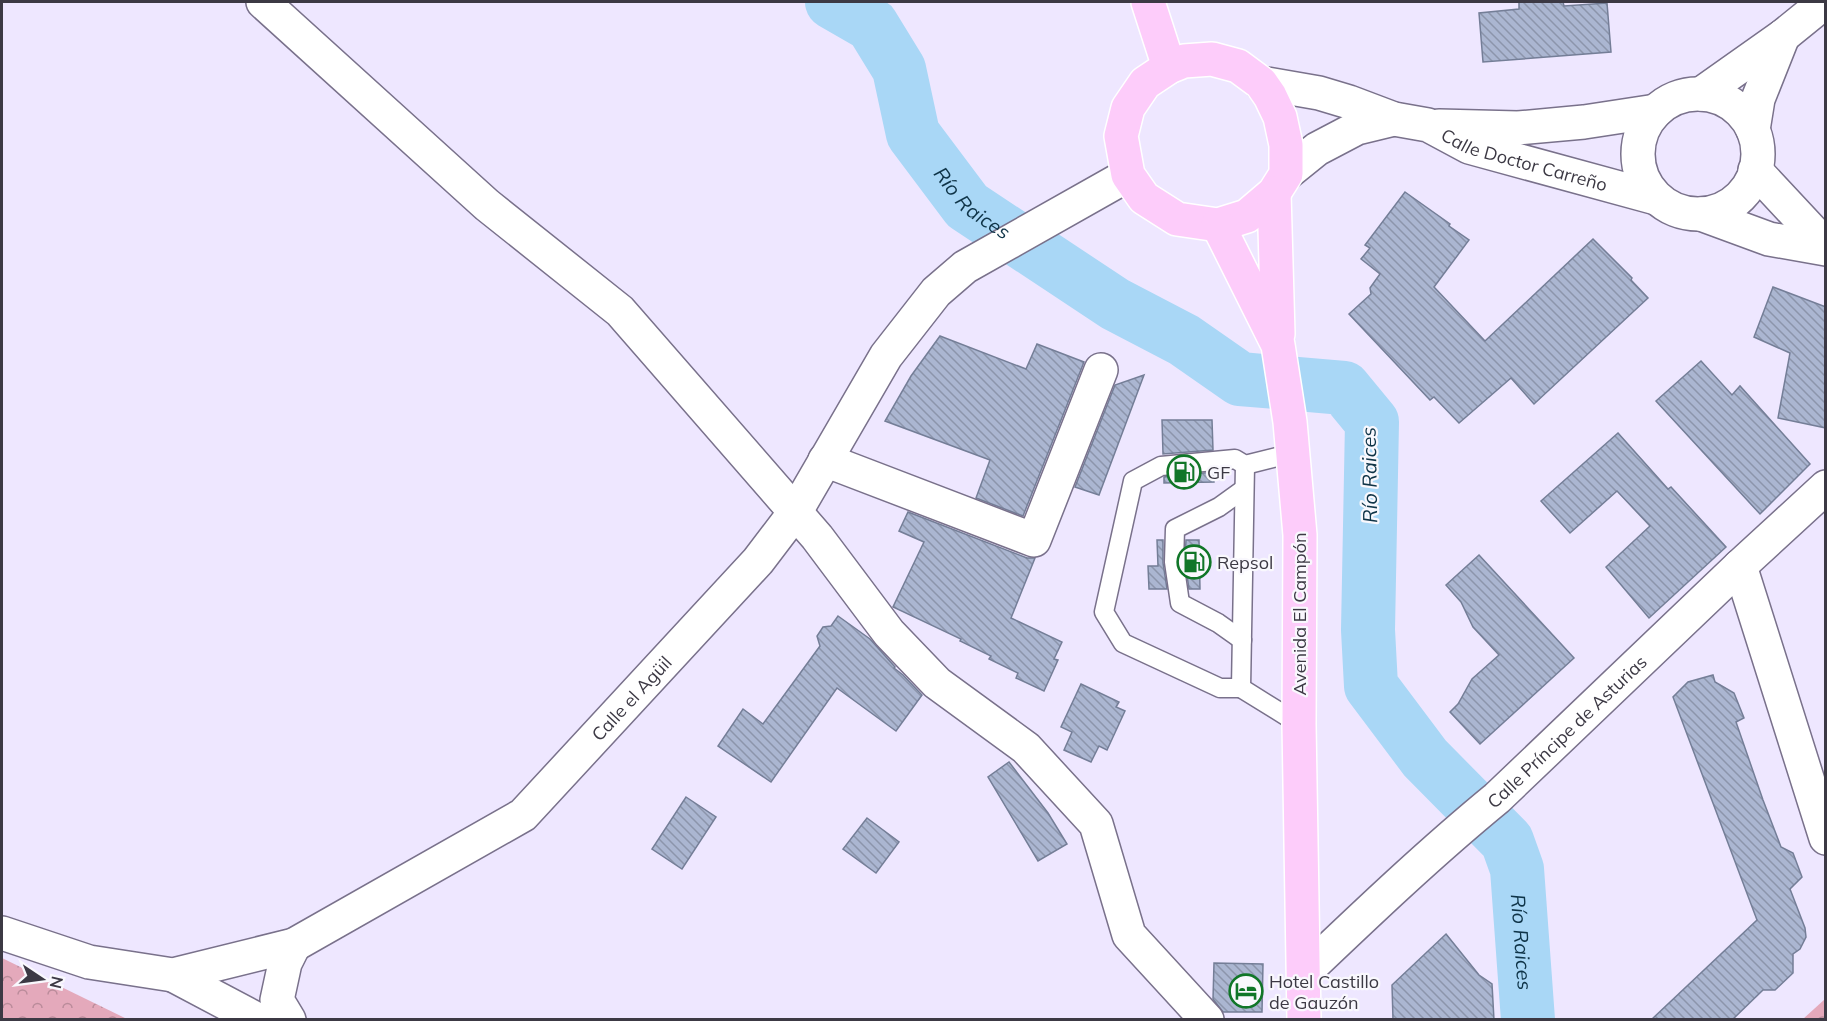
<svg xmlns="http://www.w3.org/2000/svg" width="1827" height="1021" viewBox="0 0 1827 1021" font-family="Mulish,sans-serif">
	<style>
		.forest { fill: url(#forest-crowns) }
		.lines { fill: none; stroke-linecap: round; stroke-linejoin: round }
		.river { stroke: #a9d7f6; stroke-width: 54 }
		.building { fill: url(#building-back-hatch); stroke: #747e97; stroke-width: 1.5 }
		.service-casing { stroke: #79718b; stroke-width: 21 }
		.minor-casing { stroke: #79718b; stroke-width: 36 }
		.tertiary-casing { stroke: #79718b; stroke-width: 36 }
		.primary-casing { stroke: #fff; stroke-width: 36 }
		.service { stroke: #fff; stroke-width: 18 }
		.minor { stroke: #fff; stroke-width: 33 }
		.tertiary { stroke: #fff; stroke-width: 33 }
		.primary { stroke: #fdccfa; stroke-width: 33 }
		.labels { text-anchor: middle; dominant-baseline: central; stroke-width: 4.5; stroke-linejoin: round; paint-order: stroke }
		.street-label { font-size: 18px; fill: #3c3944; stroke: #f9f8fd }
		.poi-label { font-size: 18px; fill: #3c3944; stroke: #f9f8fd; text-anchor: start }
		.water-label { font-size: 20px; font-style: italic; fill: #0f3448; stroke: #f9f8fd }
	</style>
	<defs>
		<pattern id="forest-crowns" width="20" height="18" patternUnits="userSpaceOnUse" patternTransform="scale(1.5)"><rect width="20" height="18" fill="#e4a9bb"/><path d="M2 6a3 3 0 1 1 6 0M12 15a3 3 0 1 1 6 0" fill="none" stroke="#ba8b9a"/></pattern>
		<pattern id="building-back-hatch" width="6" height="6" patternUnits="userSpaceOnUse" patternTransform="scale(1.5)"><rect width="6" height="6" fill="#abb6d1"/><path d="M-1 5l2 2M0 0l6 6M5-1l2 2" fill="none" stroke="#8c95ab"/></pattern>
	</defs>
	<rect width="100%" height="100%" fill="#eee7ff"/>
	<g class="forest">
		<path d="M2 958 127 1019H2Z"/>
		<path d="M1825 999V1019H1803Z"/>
	</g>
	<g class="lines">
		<path class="river" id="s1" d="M832 2 872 25 899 69 913 134 967 206 1115 304 1184 340 1240 379 1344 388 1372 422 1368 630 1371 686 1425 758 1507 841 1517 869 1528 1020"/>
	</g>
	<g class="building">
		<path d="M1519 2H1563L1564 6 1607 3 1611 52 1483 62 1479 13 1519 9Z"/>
		<path d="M1405 192 1450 224 1449 226 1469 240 1434 287 1485 341 1593 239 1632 278 1631 280 1648 298 1534 404 1511 378 1459 423 1434 397 1430 400 1349 314 1371 294 1370 288 1380 274 1361 259 1370 248 1365 245Z"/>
		<path d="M1773 287 1826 307V428L1778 418 1790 353 1754 337Z"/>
		<path d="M940 336 1026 369 1037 344 1084 362 1023 516 976 498 990 460 885 421 911 376Z"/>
		<path d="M1701 361 1732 395 1740 386 1810 464 1760 514 1656 401Z"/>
		<path d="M1144 375 1099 495 1075 487 1115 385Z"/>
		<path d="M1162 420H1212L1213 450 1163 454Z"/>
		<path d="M1618 433 1668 489 1671 487 1726 547 1649 618 1606 567 1650 526 1617 491 1570 533 1541 501Z"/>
		<path d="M1214 472V482L1164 483V477Z"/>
		<path d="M908 512 1027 558H1035L1011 618 1062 642 1054 659 1058 660 1044 691 1016 678 1018 673 989 659 991 656 960 641 961 639 893 607 924 542 899 531Z"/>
		<path d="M1157 540H1163V563L1167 589H1149L1148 566H1158Z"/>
		<path d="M1186 540H1199L1200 589H1189L1185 561Z"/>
		<path d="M1479 555 1574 658 1480 744 1450 712 1458 704 1472 679 1499 655 1473 627 1461 602 1446 585Z"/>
		<path d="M838 616 870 639 895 667 894 668 903 675 922 695 896 731 837 688 771 782 718 746 743 709 763 724 820 646 817 636 823 627 831 626Z"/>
		<path d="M1713 675 1715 682 1734 693 1744 718 1736 722 1763 800 1781 847 1793 853 1802 877 1790 889 1805 928 1806 937 1800 949 1793 954V973L1775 990H1763L1732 1020H1651L1757 920 1673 697 1688 682Z"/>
		<path d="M1081 684 1119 702 1116 707 1125 711 1107 750 1099 746 1091 762 1064 750 1072 732 1061 727Z"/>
		<path d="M1009 762 1048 813 1067 844 1038 861 988 777Z"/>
		<path d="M686 797 716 817 682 869 652 849Z"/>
		<path d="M867 818 899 842 876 873 843 849Z"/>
		<path d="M1446 934 1479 975 1492 984 1494 1020H1393L1392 985Z"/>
		<path d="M1214 963 1263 964 1262 1012H1223L1213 999Z"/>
	</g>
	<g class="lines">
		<g class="service-casing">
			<g id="service">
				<path d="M1245 465 1241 688 1299 724"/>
				<path d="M1242 640 1218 623 1180 603 1174 562 1175 529 1219 507 1244 489"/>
				<path d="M1241 688H1220L1123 643 1104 612 1133 481 1161 466 1235 459 1245 465 1293 453"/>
			</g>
		</g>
		<g class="minor-casing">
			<g id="minor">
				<path d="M263 2 487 205 620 311 817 537 889 633 937 683 1026 748 1096 824 1129 935 1207 1020"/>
				<path id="s2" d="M1261 83 1319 93 1349 102 1394 119 1428 125 1469 147 1656 198"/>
				<path d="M1701 94 1783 36 1825 2"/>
				<circle cx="1698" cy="154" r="60"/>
				<path d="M1439 126 1518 128 1584 122 1656 111"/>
				<path d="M1753 130 1758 99 1783 36"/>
				<path d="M1755 170 1826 246"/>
				<path d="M1286 174 1317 149 1357 128 1394 119"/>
				<path d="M1701 214 1769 239 1826 249"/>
				<path d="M825 460 1034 540 1101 370"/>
				<path d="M1740 566 1826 838"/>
				<path id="s3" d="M1304 973C1367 913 1430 853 1497 798L1740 566 1826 487"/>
				<path d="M173 975 258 1020"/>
				<path d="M289 1020 277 1000 285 963 294 945"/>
			</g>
		</g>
		<g class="tertiary-casing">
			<g id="tertiary">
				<path id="s4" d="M2 933 89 962 173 975 294 945 523 815 758 561 796 511 886 356 936 292 965 267 1128 175"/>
			</g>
		</g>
		<g class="primary-casing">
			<g id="primary">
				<path d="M1148 2 1169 67"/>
				<path d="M1212 59 1238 66 1261 83 1270 96 1280 117 1286 145V174L1274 193 1247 216 1218 225 1177 219 1144 198 1128 175 1121 136 1128 108 1145 83 1169 67 1184 61Z"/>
				<path d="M1274 193 1278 334"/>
				<path d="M1218 225 1278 345 1290 422 1300 535 1299 724 1304 1020"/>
			</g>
		</g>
		<use href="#service" class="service"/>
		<use href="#minor" class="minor"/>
		<use href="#tertiary" class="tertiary"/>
		<use href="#primary" class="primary"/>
	</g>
	<defs>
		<g id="fuel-ring" transform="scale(1.725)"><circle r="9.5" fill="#f9f8fd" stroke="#107628" stroke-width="1.5"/><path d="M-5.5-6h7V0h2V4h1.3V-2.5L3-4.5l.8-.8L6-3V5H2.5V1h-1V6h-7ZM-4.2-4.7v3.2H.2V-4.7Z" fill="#107628"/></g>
		<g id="hotel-ring" transform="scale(1.725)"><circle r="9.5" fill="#f9f8fd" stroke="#107628" stroke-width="1.5"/><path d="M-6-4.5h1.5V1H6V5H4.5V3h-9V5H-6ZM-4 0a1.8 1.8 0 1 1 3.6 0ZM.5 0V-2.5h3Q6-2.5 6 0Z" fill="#107628"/></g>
	</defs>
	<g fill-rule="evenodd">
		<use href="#fuel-ring" x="1184" y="472"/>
		<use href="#fuel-ring" x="1194" y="562"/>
		<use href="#hotel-ring" x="1246" y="991"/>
	</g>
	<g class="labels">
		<g class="street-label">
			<text stroke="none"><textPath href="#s2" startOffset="276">Calle Doctor Carreño</textPath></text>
			<text transform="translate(1299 614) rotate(-90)">Avenida El Campón</text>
			<text stroke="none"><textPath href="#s4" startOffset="724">Calle el Agüil</textPath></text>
			<text stroke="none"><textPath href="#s3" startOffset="357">Calle Príncipe de Asturias</textPath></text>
		</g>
		<g class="poi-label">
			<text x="1207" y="472">GF</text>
			<text x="1217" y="562">Repsol</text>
			<text x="1269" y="981">Hotel Castillo<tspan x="1269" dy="21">de Gauzón</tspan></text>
		</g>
		<g class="water-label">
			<text stroke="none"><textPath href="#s1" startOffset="256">Río Raices</textPath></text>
			<text transform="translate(1369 475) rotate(-91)">Río Raices</text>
			<text stroke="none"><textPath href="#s1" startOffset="1300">Río Raices</textPath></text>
		</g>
	</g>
	<rect width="1827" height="1021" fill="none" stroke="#3c3944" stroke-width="6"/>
	<g transform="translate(42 979) rotate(103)" stroke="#f9f8fd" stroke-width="4.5" paint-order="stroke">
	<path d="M0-4.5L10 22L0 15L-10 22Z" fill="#3c3944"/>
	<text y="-9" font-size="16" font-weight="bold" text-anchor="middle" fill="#3c3944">N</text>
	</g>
</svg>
